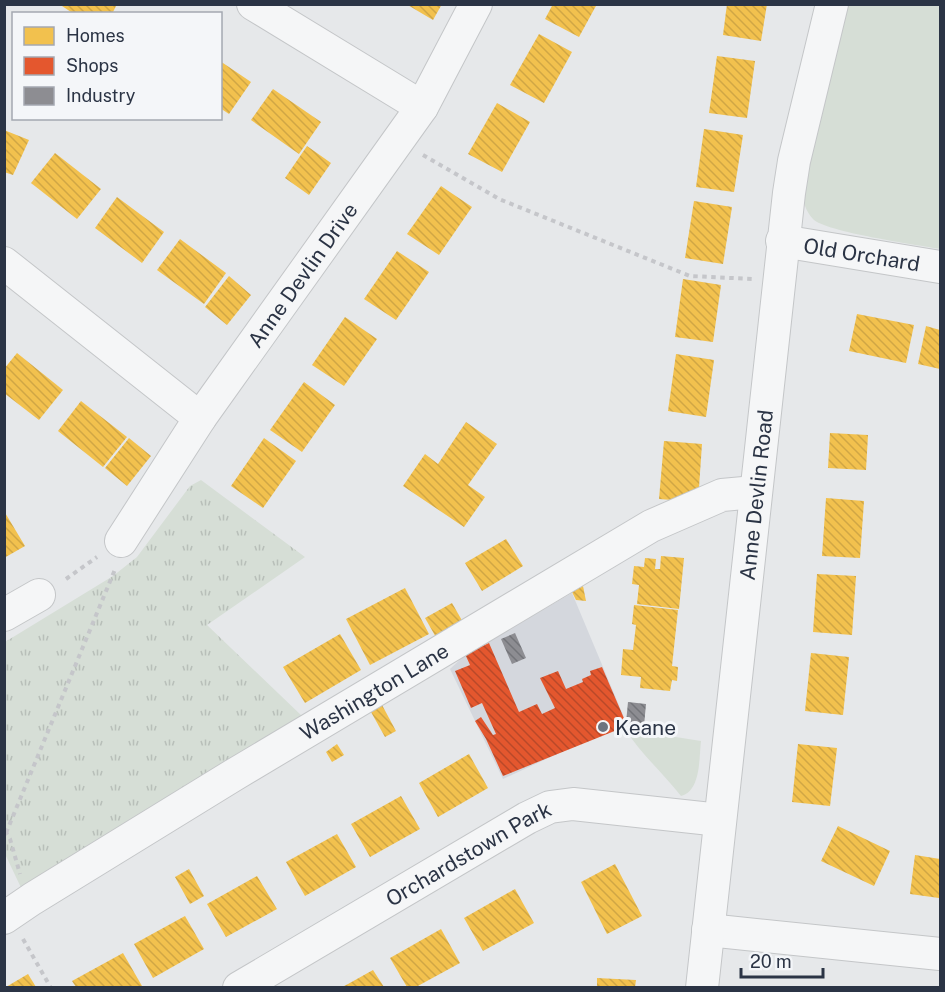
<svg xmlns="http://www.w3.org/2000/svg" width="945" height="992" viewBox="0 0 945 992" font-family="'Public Sans',sans-serif">
	<style>
		.built { fill: #d4d7dd }
		.green { fill: #d6ded6 }
		.park { fill: url(#park-tufts) }
		.homes { fill: url(#homes-back-hatch) }
		.shops { fill: url(#shops-back-hatch) }
		.industry { fill: url(#industry-back-hatch) }
		.lines { fill: none; stroke-linecap: round; stroke-linejoin: round }
		.minor-casing { stroke: #c4c6c8; stroke-width: 34 }
		.path { stroke: #c5c6ca; stroke-width: 4; stroke-dasharray: 4.5 4.5; stroke-linecap: butt }
		.minor { stroke: #f5f6f7; stroke-width: 32 }
		.poi-dot { fill: #6c737f; stroke: #f4f6f9; stroke-width: 2 }
		.labels { text-anchor: middle; dominant-baseline: central; stroke-width: 6; stroke-linejoin: round; paint-order: stroke }
		.street-label { font-size: 21px; fill: #2b3445; stroke: #f4f6f9 }
		.poi-label { font-size: 21px; fill: #2b3445; stroke: #f4f6f9; text-anchor: start }
	</style>
	<defs>
		<pattern id="park-tufts" width="24" height="20" patternUnits="userSpaceOnUse" patternTransform="scale(1.5)"><rect width="24" height="20" fill="#d6ded6"/><path d="M3 7l-1-3M5 7V3M7 7l1-3M15 17l-1-3M17 17v-4M19 17l1-3" fill="none" stroke="#b8bfb9"/></pattern>
		<pattern id="homes-back-hatch" width="6" height="6" patternUnits="userSpaceOnUse" patternTransform="scale(1.5)"><rect width="6" height="6" fill="#f2c14e"/><path d="M-1 5l2 2M0 0l6 6M5-1l2 2" fill="none" stroke="#d0a645"/></pattern>
		<pattern id="shops-back-hatch" width="6" height="6" patternUnits="userSpaceOnUse" patternTransform="scale(1.5)"><rect width="6" height="6" fill="#e4572e"/><path d="M-1 5l2 2M0 0l6 6M5-1l2 2" fill="none" stroke="#b94929"/></pattern>
		<pattern id="industry-back-hatch" width="6" height="6" patternUnits="userSpaceOnUse" patternTransform="scale(1.5)"><rect width="6" height="6" fill="#8d8d92"/><path d="M-1 5l2 2M0 0l6 6M5-1l2 2" fill="none" stroke="#737479"/></pattern>
	</defs>
	<rect width="100%" height="100%" fill="#e6e8ea"/>
	<path class="built" d="M572 593 626 722 503 779 450 669 465 655Z"/>
	<g class="green">
		<path d="M848 5H940V249C918 245 825 232 813 219 805 211 803 199 800 189Z"/>
		<path d="M625 729 701 741C699 758 701 791 681 796 663 773 641 754 625 729Z"/>
	</g>
	<path class="park" d="M201 480 305 557 207 625 302 716 219 765 121 839 25 896 5 854V642L113 576 137 557 190 486Z"/>
	<g class="homes">
		<path d="M59 4H117L112 14H74Z"/>
		<path d="M406 4H442L433 20Z"/>
		<path d="M553 4H597L579 37 545 19Z"/>
		<path d="M727 4H767L761 41 723 35Z"/>
		<path d="M539 34 572 52 544 103 510 85Z"/>
		<path d="M717 56 755 61 747 118 709 113Z"/>
		<path d="M220 61 251 82 229 114 220 108Z"/>
		<path d="M273 89 321 122 299 154 251 120Z"/>
		<path d="M497 103 530 122 502 172 468 154Z"/>
		<path d="M704 129 743 135 734 192 696 187Z"/>
		<path d="M4 130 29 140 13 175 4 172Z"/>
		<path d="M307 146 331 163 309 195 285 178Z"/>
		<path d="M55 153 101 189 77 219 31 183Z"/>
		<path d="M441 186 472 207 439 255 407 234Z"/>
		<path d="M117 197 164 232 142 263 95 228Z"/>
		<path d="M694 201 732 207 723 264 685 258Z"/>
		<path d="M180 239 226 273 204 304 157 270Z"/>
		<path d="M397 251 429 272 396 320 364 299Z"/>
		<path d="M229 276 251 295 227 325 205 307Z"/>
		<path d="M683 279 721 285 713 342 675 337Z"/>
		<path d="M857 314 914 325 906 363 849 351Z"/>
		<path d="M345 317 377 339 344 386 312 365Z"/>
		<path d="M926 326 940 330V369L918 364Z"/>
		<path d="M17 353 63 390 39 420 4 393V369Z"/>
		<path d="M676 354 714 360 706 417 668 411Z"/>
		<path d="M304 382 335 405 302 452 270 430Z"/>
		<path d="M81 401 127 437 103 467 58 431Z"/>
		<path d="M466 422 497 444 468 485 485 497 464 527 403 486 425 454 438 464Z"/>
		<path d="M830 433 868 435 866 470 828 468Z"/>
		<path d="M129 438 151 456 127 486 105 468Z"/>
		<path d="M264 438 296 461 263 508 231 486Z"/>
		<path d="M664 441 702 444 698 502 659 499Z"/>
		<path d="M826 498 864 501 860 558 822 556Z"/>
		<path d="M4 511 25 546 4 558Z"/>
		<path d="M506 539 523 566 482 591 465 563Z"/>
		<path d="M661 556 684 558 679 609 637 604 639 585 632 584 634 566 644 567 645 558 656 559 655 569H660Z"/>
		<path d="M817 574 856 576 852 635 813 632Z"/>
		<path d="M583 586 586 601 576 600 572 592Z"/>
		<path d="M405 588 429 634 370 665 346 619Z"/>
		<path d="M452 603 464 624 437 639 425 618Z"/>
		<path d="M634 605 678 610 672 666 678 667 677 681 672 680 670 691 640 688 641 677 621 675 623 649 633 650 636 625 632 624Z"/>
		<path d="M340 634 361 670 305 703 283 667Z"/>
		<path d="M811 653 849 657 843 715 805 711Z"/>
		<path d="M382 705 396 731 385 737 371 712Z"/>
		<path d="M337 744 344 755 332 762 326 752Z"/>
		<path d="M798 744 837 748 830 806 792 802Z"/>
		<path d="M469 754 488 788 438 817 419 783Z"/>
		<path d="M401 796 420 829 370 857 351 824Z"/>
		<path d="M838 826 890 851 874 886 821 861Z"/>
		<path d="M337 834 356 867 305 896 286 862Z"/>
		<path d="M915 855 940 859 939 898 910 894Z"/>
		<path d="M615 864 642 916 607 934 581 882Z"/>
		<path d="M189 869 204 896 190 904 175 877Z"/>
		<path d="M257 876 277 909 226 937 207 904Z"/>
		<path d="M515 889 534 923 483 951 464 918Z"/>
		<path d="M185 916 204 949 153 978 134 944Z"/>
		<path d="M441 929 460 963 416 987H407L390 958Z"/>
		<path d="M123 953 142 986 76 987 72 981Z"/>
		<path d="M373 970 384 987H342L348 984Z"/>
		<path d="M28 974 36 987H6Z"/>
		<path d="M597 978 636 980 635 987H597Z"/>
	</g>
	<path class="shops" d="M489 643 519 712 537 704 542 714 555 708 540 678 558 671 566 689 583 682 582 679 591 675 590 671 602 667 626 723 616 727 617 730 503 776 486 739 475 721 481 717 493 735 496 734 482 703 471 708 455 671 470 665 465 654Z"/>
	<g class="industry">
		<path d="M515 633 526 658 512 664 501 639Z"/>
		<path d="M628 702 646 704 644 726 626 723Z"/>
	</g>
	<g class="lines">
		<g class="minor-casing">
			<g id="minor">
				<path d="M253 4 422 107"/>
				<path id="s1" d="M782 241 940 267"/>
				<path d="M4 263 200 418"/>
				<path id="s2" d="M121 541 200 418 422 107 476 4"/>
				<path d="M4 615 39 595"/>
				<path id="s3" d="M4 918 32 899 232 776 651 526 722 495 755 492"/>
				<path d="M708 930 940 954"/>
				<path id="s4" d="M239 988 527 818 550 807 573 804 720 820"/>
				<path id="s5" d="M702 988 789 193 794 161 832 4"/>
			</g>
		</g>
		<g class="path">
			<path d="M423 155 499 199 690 276 752 279"/>
			<path d="M66 579 97 557"/>
			<path d="M5 831 10 839 20 874"/>
			<path d="M6 833 116 567"/>
			<path d="M23 939 51 988"/>
		</g>
		<use href="#minor" class="minor"/>
	</g>
	<circle class="poi-dot" cx="603" cy="727" r="6"/>
	<g class="labels">
		<g class="street-label">
			<text stroke="none"><textPath href="#s1" startOffset="81">Old Orchard</textPath></text>
			<text stroke="none"><textPath href="#s2" startOffset="322">Anne Devlin Drive</textPath></text>
			<text stroke="none"><textPath href="#s5" startOffset="496">Anne Devlin Road</textPath></text>
			<text stroke="none"><textPath href="#s3" startOffset="434">Washington Lane</textPath></text>
			<text stroke="none"><textPath href="#s4" startOffset="266">Orchardstown Park</textPath></text>
		</g>
		<g class="poi-label">
			<text x="615" y="727">Keane</text>
		</g>
	</g>
	<rect width="945" height="992" fill="none" stroke="#2b3445" stroke-width="12"/>
	<rect x="12" y="12" width="210" height="108" fill="#f4f6f9" stroke="#a4a8b1" stroke-width="1.5"/>
	<rect x="24" y="27" width="30" height="18" fill="#f2c14e" stroke="#a4a8b1" stroke-width="1.5"/>
	<text x="66" y="42" font-size="18" fill="#2b3445">Homes</text>
	<rect x="24" y="57" width="30" height="18" fill="#e4572e" stroke="#a4a8b1" stroke-width="1.5"/>
	<text x="66" y="72" font-size="18" fill="#2b3445">Shops</text>
	<rect x="24" y="87" width="30" height="18" fill="#8d8d92" stroke="#a4a8b1" stroke-width="1.5"/>
	<text x="66" y="102" font-size="18" fill="#2b3445">Industry</text>
	<path d="M741 968v9h82v-9" fill="none" stroke="#2b3445" stroke-width="3"/>
	<text x="750" y="968" font-size="18" fill="#2b3445" stroke="#f4f6f9" stroke-width="4.5" paint-order="stroke">20 m</text>
</svg>
